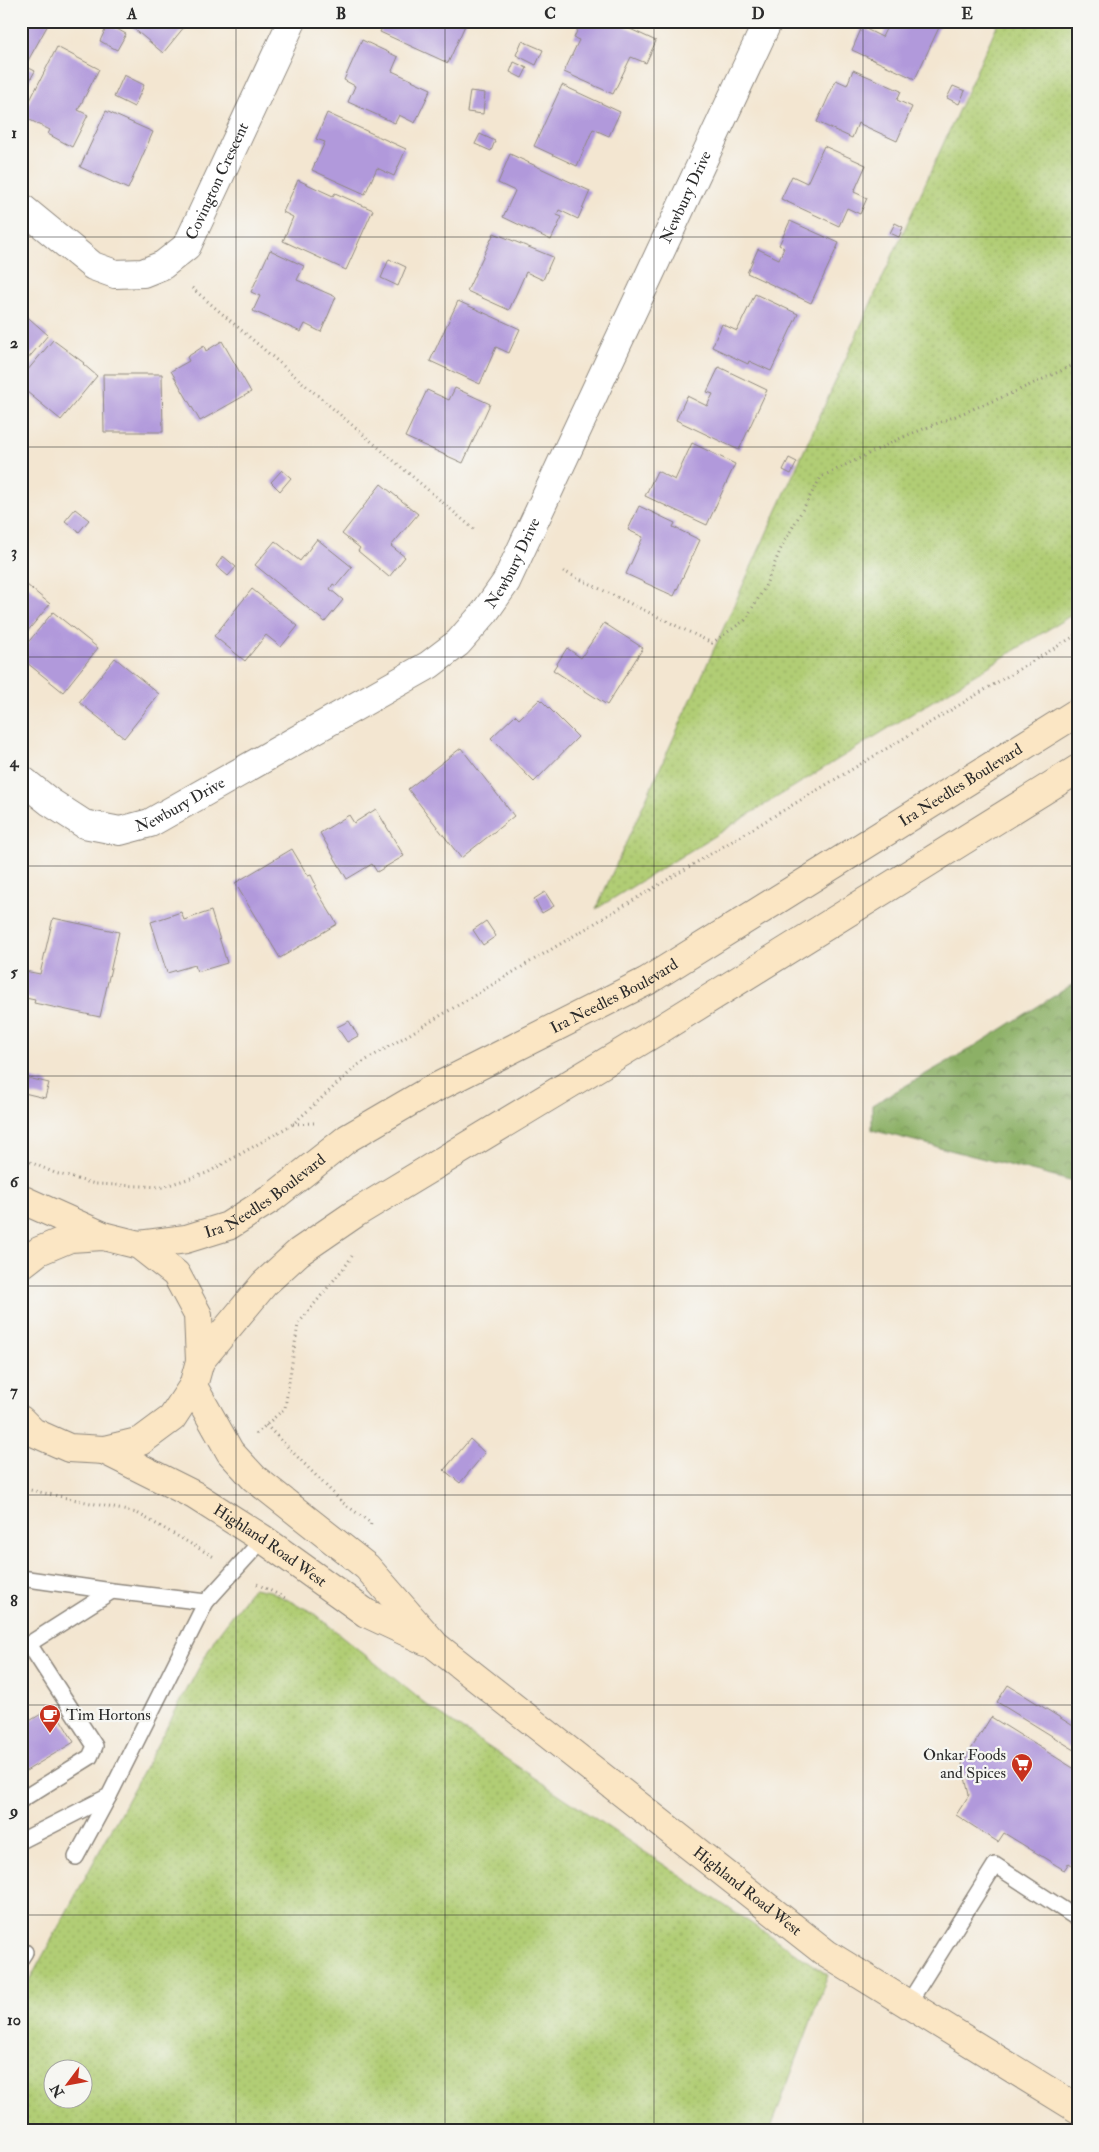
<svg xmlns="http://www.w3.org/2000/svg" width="1099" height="2152" viewBox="0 0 1099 2152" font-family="'IM FELL Double Pica',serif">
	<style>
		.grass { fill: url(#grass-dots); stroke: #6e7c50; fill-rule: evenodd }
		.forest { fill: url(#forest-crowns); stroke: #5c6e48 }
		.building { fill: #b199db }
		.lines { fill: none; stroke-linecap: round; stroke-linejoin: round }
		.lane-casing { stroke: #8f887e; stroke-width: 18 }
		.street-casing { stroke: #8f887e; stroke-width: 30 }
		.secondary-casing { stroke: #8f887e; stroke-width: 30 }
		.path { stroke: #8f887e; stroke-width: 3; stroke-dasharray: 1 4; stroke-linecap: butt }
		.lane { stroke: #fff; stroke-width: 15 }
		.street { stroke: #fff; stroke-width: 28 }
		.secondary { stroke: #fbe6c4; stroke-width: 28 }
		.grid { fill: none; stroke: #2b2b2b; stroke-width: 1; stroke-opacity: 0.55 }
		.labels { text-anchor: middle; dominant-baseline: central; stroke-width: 4.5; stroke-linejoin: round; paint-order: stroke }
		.street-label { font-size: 16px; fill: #2b2b2b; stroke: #f6f6f2 }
		.poi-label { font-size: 16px; fill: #2b2b2b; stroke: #f6f6f2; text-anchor: start }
		.neatline { fill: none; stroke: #2b2b2b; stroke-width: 2 }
		.grid-label { font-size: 16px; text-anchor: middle; font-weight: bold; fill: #2b2b2b }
	</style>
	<defs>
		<pattern id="grass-dots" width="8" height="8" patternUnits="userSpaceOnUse" patternTransform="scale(1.25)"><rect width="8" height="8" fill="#b1cd74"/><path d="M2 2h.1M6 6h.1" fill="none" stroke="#98b065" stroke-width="1.8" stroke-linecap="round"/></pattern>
		<pattern id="forest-crowns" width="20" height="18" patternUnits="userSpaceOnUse" patternTransform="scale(1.25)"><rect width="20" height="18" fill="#8cb066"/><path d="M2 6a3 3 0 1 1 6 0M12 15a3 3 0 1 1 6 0" fill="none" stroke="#738f54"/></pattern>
	</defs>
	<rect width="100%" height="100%" fill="#f6f6f2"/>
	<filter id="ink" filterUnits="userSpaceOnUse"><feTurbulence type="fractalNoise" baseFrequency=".02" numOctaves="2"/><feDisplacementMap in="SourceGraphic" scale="10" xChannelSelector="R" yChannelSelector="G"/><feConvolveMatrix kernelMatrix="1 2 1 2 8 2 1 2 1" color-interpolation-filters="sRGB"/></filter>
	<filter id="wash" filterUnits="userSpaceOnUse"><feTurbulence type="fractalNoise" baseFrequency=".0096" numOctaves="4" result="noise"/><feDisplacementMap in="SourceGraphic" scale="20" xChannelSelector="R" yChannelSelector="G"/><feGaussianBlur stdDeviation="1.12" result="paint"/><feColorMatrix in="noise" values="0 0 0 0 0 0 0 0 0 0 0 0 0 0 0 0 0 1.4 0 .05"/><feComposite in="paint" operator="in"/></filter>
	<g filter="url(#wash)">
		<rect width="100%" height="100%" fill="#f3e6d1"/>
		<g class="grass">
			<path d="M999 21H1078V611L596 909Z"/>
			<path d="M253 1588 270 1591 312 1612 432 1709 828 1975 770 2131H21V1996L215 1638ZM52 2070H82V2100H52Z"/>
		</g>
		<path class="forest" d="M1078 981V1183L872 1130V1105L973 1047Z"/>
		<g id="blocks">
			<g class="building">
				<path d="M21 21H50L25 66 35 71 21 96Z"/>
				<path d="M128 21H189L163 53 127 23Z"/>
				<path d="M385 21H467L448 63 380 32Z"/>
				<path d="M581 21H613L656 41 646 63 631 57 613 94 564 72 579 40 574 38Z"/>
				<path d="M879 21H942L915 79 852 50 862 27 882 37 888 25Z"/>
				<path d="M108 24 126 34 117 50 100 41Z"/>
				<path d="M362 40 398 57 392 71 431 89 415 123 399 115 395 123 348 102 355 86 344 80Z"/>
				<path d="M522 41 543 50 536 65 516 55Z"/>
				<path d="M57 47 99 69 78 110 88 115 72 147 48 134 50 130 22 116Z"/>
				<path d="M514 62 527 68 522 78 510 72Z"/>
				<path d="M853 70 901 91 897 100 912 107 897 141 858 123 852 138 817 122 836 80 847 85Z"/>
				<path d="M124 75 144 85 134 107 114 97Z"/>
				<path d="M562 85 620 112 609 136 593 129 577 166 534 146Z"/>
				<path d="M953 86 965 91 959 104 947 98Z"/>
				<path d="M470 91 485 93 483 114 467 112Z"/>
				<path d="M106 111 153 132 128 189 80 167Z"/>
				<path d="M327 113 406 149 394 176 377 168 365 194 312 170 325 142 316 139Z"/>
				<path d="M480 134 495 141 491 151 475 144Z"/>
				<path d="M824 146 866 165 854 192 867 198 860 214 847 208 839 226 781 199 792 176 807 183Z"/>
				<path d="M510 154 590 191 578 219 559 210 557 215 562 217 551 240 503 217 515 191 498 183Z"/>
				<path d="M298 180 333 196 335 193 373 210 346 270 283 241 293 217 283 212Z"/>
				<path d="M790 221 839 243 811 303 747 273 758 249 779 259 784 248 779 245Z"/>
				<path d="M895 223 903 227 899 237 890 233Z"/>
				<path d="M494 233 553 257 543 280 526 272 509 310 467 291Z"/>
				<path d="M270 250 304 266 297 280 336 297 321 332 305 324 301 332 253 311 260 296 251 292Z"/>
				<path d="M389 259 406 267 398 286 381 278Z"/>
				<path d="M755 294 798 314 771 371 749 361 748 364 712 347 722 324 737 331Z"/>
				<path d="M458 301 520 329 509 353 496 347 480 384 430 361Z"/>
				<path d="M21 311 48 335 21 367Z"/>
				<path d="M53 340 84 363 83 364 97 376 61 420 21 387V378Z"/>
				<path d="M222 341 251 392 200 421 171 371 189 361 187 357 204 346 206 351Z"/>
				<path d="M719 367 767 390 739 450 676 420 687 396 707 406 713 394 707 392Z"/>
				<path d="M103 374H162L163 432H104Z"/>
				<path d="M455 388 490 404 463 463 405 437 427 390 449 400Z"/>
				<path d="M692 443 735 464 707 525 645 496 657 471 675 480Z"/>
				<path d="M789 458 797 462 791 474 783 470Z"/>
				<path d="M282 470 291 478 280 491 271 482Z"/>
				<path d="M381 484 418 514 391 546 405 557 389 577 358 551 360 548 342 534Z"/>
				<path d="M639 506 675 523 673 527 700 540 674 596 626 574 643 537 628 530Z"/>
				<path d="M75 509 89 520 79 532 65 521Z"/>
				<path d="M317 539 352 567 336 586 333 584 330 589 343 600 325 622 255 565 275 541 300 561Z"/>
				<path d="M223 556 236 567 228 576 216 566Z"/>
				<path d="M21 580 50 604 21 639Z"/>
				<path d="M252 589 298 626 281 647 266 635 245 661 214 636Z"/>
				<path d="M53 612 98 648 63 692 21 658V651Z"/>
				<path d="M604 623 643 648 607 705 553 670 567 648 581 658Z"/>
				<path d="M115 658 159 694 124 738 79 702Z"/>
				<path d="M540 699 578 737 534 782 491 738 515 715 519 719Z"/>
				<path d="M461 748 514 816 461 858 408 789Z"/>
				<path d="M376 809 404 856 377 872 372 864 347 879 320 833 349 815 354 823Z"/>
				<path d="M292 849 308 876 311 875 316 885 314 886 337 924 280 958 235 883Z"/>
				<path d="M545 892 554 906 542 913 534 899Z"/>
				<path d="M211 911 227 963 197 972 195 965 167 973 151 922 181 912 184 920Z"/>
				<path d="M53 918 119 932 100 1017 34 1003 35 1000 21 997 25 971 40 974Z"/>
				<path d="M486 921 496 936 483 945 473 930Z"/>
				<path d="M349 1021 358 1036 347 1042 337 1027Z"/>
				<path d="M28 1078 49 1083 45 1098 24 1093Z"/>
				<path d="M470 1439 485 1453 460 1483 444 1470Z"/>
				<path d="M1008 1685 1078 1729V1752L997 1702Z"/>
				<path d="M53 1707 74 1742 21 1774V1726Z"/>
				<path d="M991 1717 1078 1771V1869L1069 1863 1064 1870 1004 1833 998 1842 956 1815 969 1795 962 1764Z"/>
			</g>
		</g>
	</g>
	<g filter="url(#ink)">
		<use href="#blocks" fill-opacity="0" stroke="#8f887e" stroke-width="1"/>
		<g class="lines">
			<g class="lane-casing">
				<g id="lane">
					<path d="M21 1578 112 1591 206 1602 263 1539"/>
					<path d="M21 1649 112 1591"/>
					<path d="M21 1800 90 1757 95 1746 29 1644"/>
					<path d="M21 1841 109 1796 206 1602"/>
					<path d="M76 1857 109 1796"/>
					<path d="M21 1958 25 1952"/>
					<path d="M908 2004 995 1865 1078 1919"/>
				</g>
			</g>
			<g class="street-casing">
				<g id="street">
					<path id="s1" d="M21 207 93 266 115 274 143 273 163 265 187 246 292 21"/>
					<path id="s2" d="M21 779 50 802 84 824 120 831 150 823 429 665 458 643 485 612 506 582 768 21"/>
				</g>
			</g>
			<g class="secondary-casing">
				<g id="secondary">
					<path d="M21 1199 101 1235"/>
					<path id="s3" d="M139 1245 186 1239 228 1226 272 1198 348 1138 425 1093 647 981 1078 712"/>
					<path d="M21 1265 39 1251 70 1238 103 1236 139 1245 176 1274 198 1315 200 1361 193 1386 172 1418 141 1441 104 1450 69 1448 33 1432 21 1420"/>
					<path d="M200 1361 264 1284 299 1252 356 1213 659 1030 1078 769"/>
					<path id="s4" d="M193 1386 230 1452 254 1478 367 1567 436 1646 827 1954 1078 2109"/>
					<path id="s5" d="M104 1450 194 1495 263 1539 366 1613 426 1641"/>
				</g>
			</g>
			<g class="path">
				<path d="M192 288 476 531"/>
				<path d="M563 571 712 643 745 620 764 589 782 546 821 477 901 438 1010 394 1078 363"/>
				<path d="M293 1124 314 1123"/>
				<path d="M21 1158 55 1173 95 1184 162 1187 207 1173 293 1124 358 1065 1078 634"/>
				<path d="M266 1425 343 1503 371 1523 370 1529"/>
				<path d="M256 1434 285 1408 298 1324 347 1264 352 1256"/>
				<path d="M21 1488 137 1513 214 1557"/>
				<path d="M257 1584 287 1599"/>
			</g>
			<use href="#lane" class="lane"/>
			<use href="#street" class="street"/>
			<use href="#secondary" class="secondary"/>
		</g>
	</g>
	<path class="grid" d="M236 21V2131M445 21V2131M654 21V2131M863 21V2131M21 237H1078M21 447H1078M21 657H1078M21 866H1078M21 1076H1078M21 1286H1078M21 1495H1078M21 1705H1078M21 1915H1078"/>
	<defs>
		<g id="cafe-pin" transform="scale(1.125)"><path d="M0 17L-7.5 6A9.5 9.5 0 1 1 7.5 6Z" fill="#c8321e" stroke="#f6f6f2"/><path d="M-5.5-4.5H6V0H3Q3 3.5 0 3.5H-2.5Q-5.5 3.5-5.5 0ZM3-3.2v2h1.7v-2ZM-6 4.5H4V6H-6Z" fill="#fff"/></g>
		<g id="supermarket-pin" transform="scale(1.125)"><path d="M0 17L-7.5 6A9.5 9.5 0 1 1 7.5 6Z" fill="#c8321e" stroke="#f6f6f2"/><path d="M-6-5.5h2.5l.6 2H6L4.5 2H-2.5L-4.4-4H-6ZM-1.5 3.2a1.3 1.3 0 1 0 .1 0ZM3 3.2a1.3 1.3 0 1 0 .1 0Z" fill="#fff"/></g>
	</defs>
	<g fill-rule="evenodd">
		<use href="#cafe-pin" x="50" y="1715"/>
		<use href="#supermarket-pin" x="1022" y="1764"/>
	</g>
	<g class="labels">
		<g class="street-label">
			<text stroke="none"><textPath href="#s1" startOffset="268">Covington Crescent</textPath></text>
			<text stroke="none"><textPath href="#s2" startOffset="1005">Newbury Drive</textPath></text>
			<text stroke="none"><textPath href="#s2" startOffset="600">Newbury Drive</textPath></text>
			<text stroke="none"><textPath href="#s3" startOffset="948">Ira Needles Boulevard</textPath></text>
			<text stroke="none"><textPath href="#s2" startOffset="180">Newbury Drive</textPath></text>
			<text stroke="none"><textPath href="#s3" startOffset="542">Ira Needles Boulevard</textPath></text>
			<text stroke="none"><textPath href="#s3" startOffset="138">Ira Needles Boulevard</textPath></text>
			<text stroke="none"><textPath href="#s5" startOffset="192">Highland Road West</textPath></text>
			<text stroke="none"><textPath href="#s4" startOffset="756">Highland Road West</textPath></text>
		</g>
		<g class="poi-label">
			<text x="66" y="1715">Tim Hortons</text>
			<text x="1006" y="1755" text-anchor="end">Onkar Foods<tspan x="1006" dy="18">and Spices</tspan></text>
		</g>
	</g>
	<rect width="1099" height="2152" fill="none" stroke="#f6f6f2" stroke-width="55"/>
	<g transform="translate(68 2084) rotate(238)"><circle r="24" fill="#f6f6f2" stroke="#a5a5a2"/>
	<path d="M0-4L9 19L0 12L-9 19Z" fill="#c8321e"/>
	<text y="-8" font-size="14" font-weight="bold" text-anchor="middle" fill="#2b2b2b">N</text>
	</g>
	<rect x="28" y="28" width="1044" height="2096" class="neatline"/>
	<g class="grid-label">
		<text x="132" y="19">A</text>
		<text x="341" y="19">B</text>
		<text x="550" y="19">C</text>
		<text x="758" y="19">D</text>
		<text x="967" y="19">E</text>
		<text x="14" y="138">1</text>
		<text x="14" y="348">2</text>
		<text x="14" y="557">3</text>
		<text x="14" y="767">4</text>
		<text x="14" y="977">5</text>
		<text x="14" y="1187">6</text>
		<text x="14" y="1396">7</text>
		<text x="14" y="1606">8</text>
		<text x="14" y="1816">9</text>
		<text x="14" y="2025">10</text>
	</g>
</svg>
